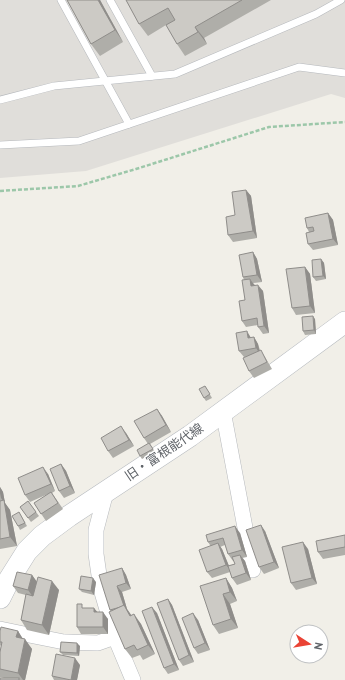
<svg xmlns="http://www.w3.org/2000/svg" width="345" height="680" viewBox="0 0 345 680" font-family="'PT Sans','Noto Sans JP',sans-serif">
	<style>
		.industrial { fill: #e0deda }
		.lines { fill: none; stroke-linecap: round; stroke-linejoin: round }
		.lane-casing { stroke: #b5b8bc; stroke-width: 8 }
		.street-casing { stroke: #b5b8bc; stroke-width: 16 }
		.secondary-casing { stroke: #b6babf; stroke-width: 22 }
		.path { stroke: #9cc7a9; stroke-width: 2.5; stroke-dasharray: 4 2; stroke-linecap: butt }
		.lane { stroke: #fff; stroke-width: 7 }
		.street { stroke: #fff; stroke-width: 15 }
		.secondary { stroke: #fff; stroke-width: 21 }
		.wall { fill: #afaea9; fill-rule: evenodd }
		.shaded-wall { fill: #8f8d8a }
		.building { fill: #cccac5; stroke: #8f8d8a }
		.labels { text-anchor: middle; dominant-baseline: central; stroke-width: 3; stroke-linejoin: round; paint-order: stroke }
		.street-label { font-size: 13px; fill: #5f6368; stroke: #fff }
	</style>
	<rect width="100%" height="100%" fill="#f1efe8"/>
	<path class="industrial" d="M0 0H345V98L331 94 86 171 0 178Z"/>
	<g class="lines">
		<g class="lane-casing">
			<g id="lane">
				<path d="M61 0 129 124"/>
				<path d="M110 0 152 76"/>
				<path d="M0 100 54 86 175 74 316 14 341 0"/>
				<path d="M0 145 79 141 299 67 345 73"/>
			</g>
		</g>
		<g class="street-casing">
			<g id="street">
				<path d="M223 411 253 570"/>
				<path d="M106 492 96 530V554L101 589 115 637 133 680"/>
				<path d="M0 629 24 634 64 642 98 643 115 637"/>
			</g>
		</g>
		<g class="secondary-casing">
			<path id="secondary" d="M0 598 10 578 27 551 42 536 69 516 190 436 345 322"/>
		</g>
		<path class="path" d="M0 191 78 186 136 169 269 127 345 122"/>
		<use href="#lane" class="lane"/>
		<use href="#street" class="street"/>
		<use href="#secondary" class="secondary"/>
	</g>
	<g class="wall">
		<path d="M67 0H100L123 42 100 56 91 44Z"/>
		<path d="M126 0H271L204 38 207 44 185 56 177 44 166 25 148 36 139 24Z"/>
		<path d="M246 190 251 196 257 238 233 242 228 235 235 215Z"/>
		<path d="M328 213 333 220 338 245 313 250 308 244 309 232 307 228Z"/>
		<path d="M253 252 257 259 262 282 253 283 255 285 263 291 269 333 263 334 258 327V325L246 327 242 321 245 300 244 280 243 277Z"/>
		<path d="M321 259 324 263 326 279 316 281 313 277Z"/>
		<path d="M305 267 310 274 315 313 296 315 292 308Z"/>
		<path d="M315 319 316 334 305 335 303 331Z"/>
		<path d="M254 337 258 344 260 350 265 357 272 369 254 378 249 371 246 357H244L239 351 251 338Z"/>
		<path d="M205 386 212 398 206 401 204 398Z"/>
		<path d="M157 409 162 416 171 432 150 444 155 452 142 459 140 456 148 444 144 438Z"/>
		<path d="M126 433 134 446 113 458 108 451Z"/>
		<path d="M61 464 66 471 75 493 64 498 59 491Z"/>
		<path d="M48 474 55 491 52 493 63 509 46 521 34 503 48 494 30 502 25 495Z"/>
		<path d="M0 487 3 492 5 503 10 510 17 546 0 549Z"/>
		<path d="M28 501 39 516 31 522 20 507Z"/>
		<path d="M19 512 27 526 20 530 18 526Z"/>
		<path d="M265 531 279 568 264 574 259 567Z"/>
		<path d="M240 533 247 557 242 558 245 561 251 580 237 585 232 578 230 572 212 578 207 572 210 545 208 542ZM225 545 228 554 233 561H234L235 564 229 566 222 549 220 547Z"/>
		<path d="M345 535V555L323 559 318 552Z"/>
		<path d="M308 549 317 584 296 590 291 583Z"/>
		<path d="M122 568 126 575 131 589 122 592 127 609 132 616 141 624 155 654 143 660 140 655 132 658 125 649 110 610Z"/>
		<path d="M32 575 37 582 59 590 49 635 27 630 21 620 26 595 18 593 13 586Z"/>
		<path d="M226 578 232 588 237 601 230 604 238 628 219 634 213 625Z"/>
		<path d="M96 582 94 595 82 592 79 589Z"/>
		<path d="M168 599 172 605 194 662 183 666 179 660Z"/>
		<path d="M85 608 97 612 108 619V634H81L77 627Z"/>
		<path d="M157 613 179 670 168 674 164 668Z"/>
		<path d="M198 620 210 650 198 654 194 648Z"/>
		<path d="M0 631H18L23 639 32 649 25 680H0L4 678 0 677V652L1 646 0 645Z"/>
		<path d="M80 646 79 656 63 655 60 652Z"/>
		<path d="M80 665 77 680H54L52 676Z"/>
	</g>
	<g class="shaded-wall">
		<path d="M98 0H100L123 42 115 30Z"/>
		<path d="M195 27 204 38 207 44 198 32Z"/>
		<path d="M246 190 251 196 257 238 253 231Z"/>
		<path d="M328 213 333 220 338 245 333 239Z"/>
		<path d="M253 252 257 259 262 282 257 275Z"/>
		<path d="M321 259 324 263 326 279 323 276Z"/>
		<path d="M305 267 310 274 315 313 310 306Z"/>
		<path d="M250 279 255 286H251Z"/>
		<path d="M258 285 263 291 269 333 264 326Z"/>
		<path d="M313 316 315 319 316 334 314 330Z"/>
		<path d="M247 331 251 338H248Z"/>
		<path d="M254 337 258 344 260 354 256 348Z"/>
		<path d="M157 409 162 416 171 432 166 425Z"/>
		<path d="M121 426 126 433 134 446 129 440Z"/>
		<path d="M61 464 66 471 75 493 70 486Z"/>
		<path d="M43 467 48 474 55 491 51 484Z"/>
		<path d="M0 487 3 492 5 503 10 510 17 546 10 537 4 502 1 498 0 493Z"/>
		<path d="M261 525 265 531 279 568 274 562Z"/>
		<path d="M235 526 240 533 247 557 242 550Z"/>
		<path d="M303 542 308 549 317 584 312 578Z"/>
		<path d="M218 543 222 549 231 571 226 565Z"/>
		<path d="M240 555 245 561 251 580 246 573Z"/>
		<path d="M122 568 126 575 131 589 126 583Z"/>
		<path d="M32 575 37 582 33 597 28 590Z"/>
		<path d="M93 578 96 582 94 595 91 591Z"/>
		<path d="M226 578 232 588 237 601 230 592Z"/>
		<path d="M52 581 59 590 49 635 42 625Z"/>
		<path d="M117 586 122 592 127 609 131 615 136 626 124 606Z"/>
		<path d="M223 594 230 604 238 628 231 619Z"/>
		<path d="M168 599 172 605 194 662 189 655Z"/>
		<path d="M152 607 157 613 179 670 174 664Z"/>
		<path d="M94 608 99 614 94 612Z"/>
		<path d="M103 612 108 619V634L103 627Z"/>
		<path d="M193 613 198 620 210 650 205 643Z"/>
		<path d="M134 614 141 624 155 654 148 645Z"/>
		<path d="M18 631 24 641 16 637Z"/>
		<path d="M25 639 32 649 25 680H23L18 673Z"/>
		<path d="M77 643 80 646 79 656 77 653Z"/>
		<path d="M75 658 80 665 77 680H71Z"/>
	</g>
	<g class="building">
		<path d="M67 0H98L115 30 91 44Z"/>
		<path d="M126 0H242L195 27 198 32 177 44 166 25 175 20 168 8 139 24Z"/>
		<path d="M246 190 253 231 228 235 226 217 235 215 232 192Z"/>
		<path d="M328 213 333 239 308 244 306 233 314 231 313 227 307 228 305 218Z"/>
		<path d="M253 252 257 275 243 277 239 255Z"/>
		<path d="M321 259 323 276 313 277 312 260Z"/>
		<path d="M305 267 310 306 292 308 286 269Z"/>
		<path d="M250 279 251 286 258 285 264 326 258 327 257 318 242 321 239 301 245 300 242 280Z"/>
		<path d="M313 316 314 330 303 331 302 317Z"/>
		<path d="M247 331 248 338 254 337 256 348 239 351 236 333Z"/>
		<path d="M261 350 267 362 249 371 243 358Z"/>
		<path d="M205 386 210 394 204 398 199 389Z"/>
		<path d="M157 409 166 425 144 438 134 421Z"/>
		<path d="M121 426 129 440 108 451 101 438Z"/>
		<path d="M149 443 153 449 140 456 137 450Z"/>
		<path d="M61 464 70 486 59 491 50 469Z"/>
		<path d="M43 467 51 484 25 495 18 478Z"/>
		<path d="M51 492 58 503 41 514 34 503Z"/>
		<path d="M4 500 10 537 0 539V501Z"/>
		<path d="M28 501 36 512 28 518 20 507Z"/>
		<path d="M19 512 25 523 18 526 12 516Z"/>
		<path d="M261 525 274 562 259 567 246 530Z"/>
		<path d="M235 526 242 550 228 554 223 538 208 542 206 535Z"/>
		<path d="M345 535V547L318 552 316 541Z"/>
		<path d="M303 542 312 578 291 583 282 547Z"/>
		<path d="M218 543 226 565 207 572 199 550Z"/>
		<path d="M240 555 246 573 232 578 228 566 235 564 232 557Z"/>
		<path d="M122 568 126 583 117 586 124 606 110 610 99 575Z"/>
		<path d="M17 572 32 575 28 590 13 586Z"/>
		<path d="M81 576 93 578 91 591 79 589Z"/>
		<path d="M38 577 52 581 42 625 21 620 26 594 33 596Z"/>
		<path d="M226 578 230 592 223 594 231 619 213 625 200 586Z"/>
		<path d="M168 599 189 655 179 660 157 603Z"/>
		<path d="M77 604H82V608H94V612H103V627H77Z"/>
		<path d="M124 605 130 616 134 614 148 645 137 650 134 645 125 649 109 612Z"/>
		<path d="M152 607 174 664 164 668 142 611Z"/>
		<path d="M193 613 205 643 194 648 182 618Z"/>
		<path d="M1 627 18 631 16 637 25 639 18 673 0 669V652L2 642H0V631Z"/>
		<path d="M61 642 77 643V653L60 652Z"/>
		<path d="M56 654 75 658 71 680 52 676Z"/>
		<rect x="0" y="678" width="19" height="2"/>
	</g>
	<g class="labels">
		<g class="street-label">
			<text transform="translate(164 452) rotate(-34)">旧・富根能代線</text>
		</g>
	</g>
	<g transform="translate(309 644) rotate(102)"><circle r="19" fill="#ffffff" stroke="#bfc1c3"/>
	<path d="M0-3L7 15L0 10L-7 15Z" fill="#ea4335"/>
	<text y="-6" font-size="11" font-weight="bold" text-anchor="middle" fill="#5f6368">N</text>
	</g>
</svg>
